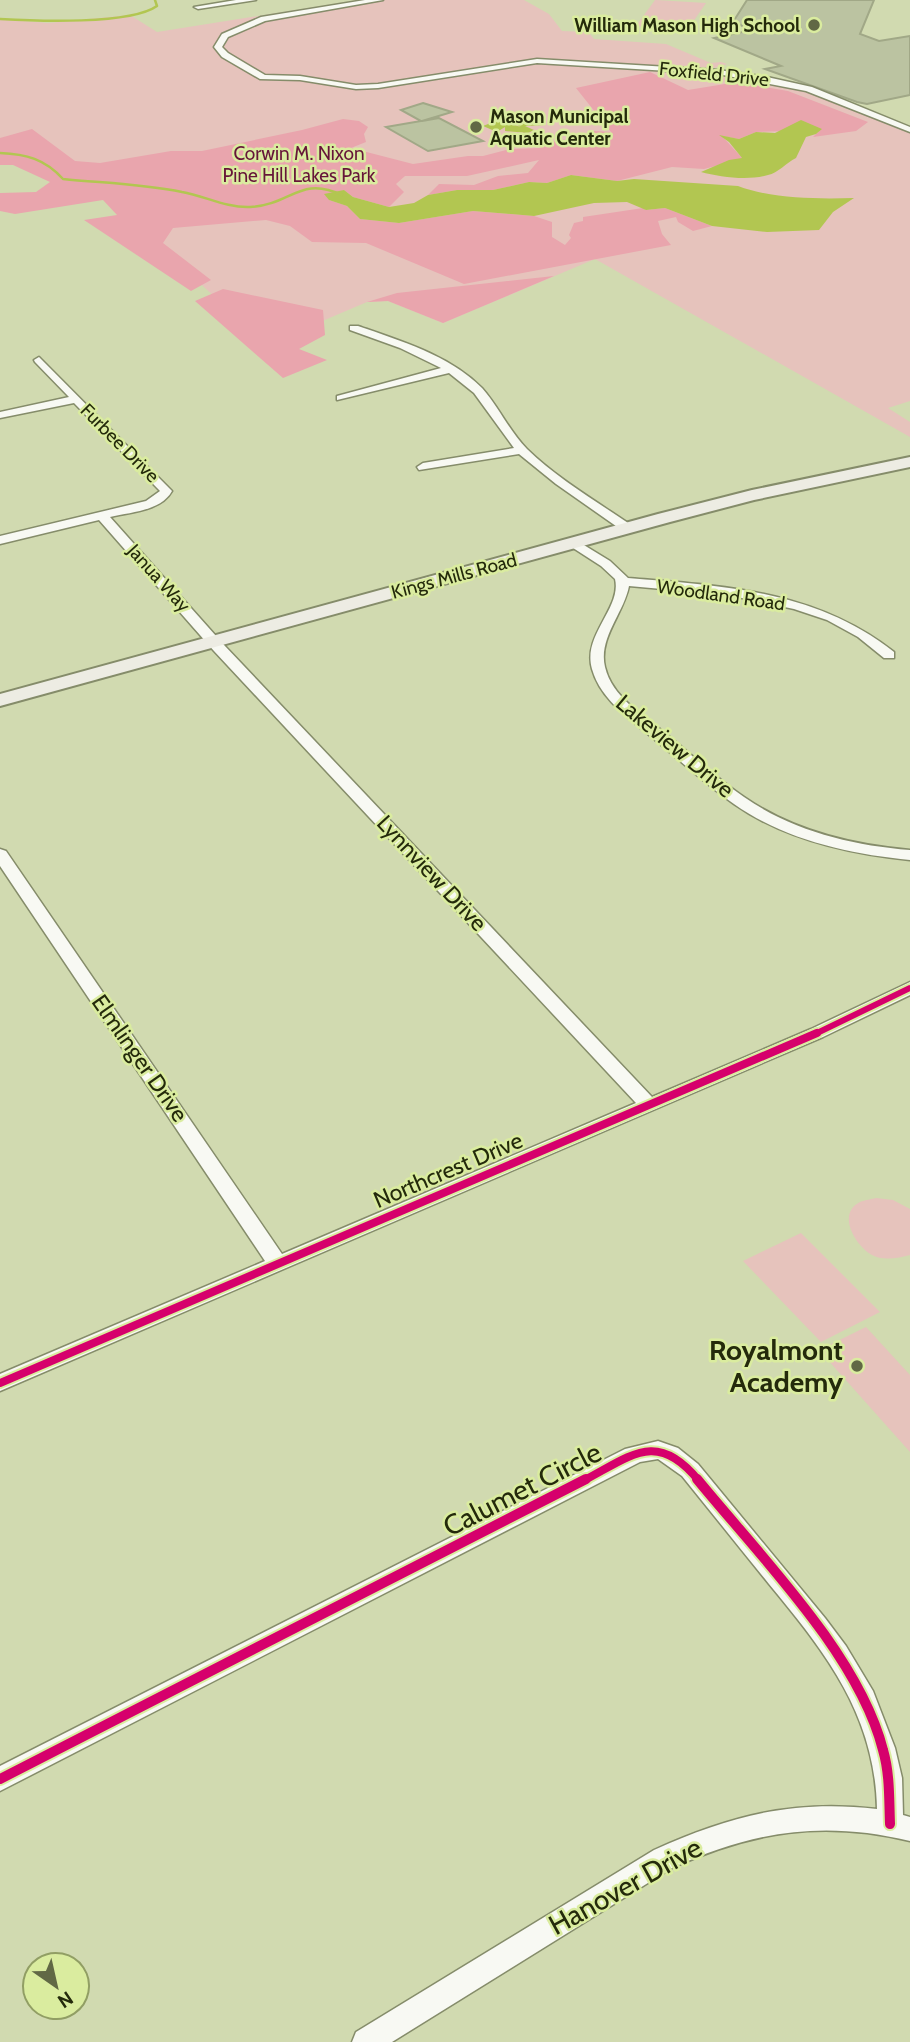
<svg xmlns="http://www.w3.org/2000/svg" width="910" height="2042" viewBox="0 0 910 2042" font-family="Cabin,sans-serif">
	<style>
		.green { fill: #e6c3bc }
		.forest { fill: #e9a5ad }
		.water { fill: #b2c651 }
		.lines { fill: none; stroke-linecap: round; stroke-linejoin: round }
		.stream { stroke: #b2c651; stroke-width: 2.5 }
		.building { fill: #bbc3a1; stroke: #a1a887; stroke-width: 2 }
		.street-casing { stroke: #858c6a; stroke-width: 3 }
		.secondary-casing { stroke: #858c6a; stroke-width: 4 }
		.street { fill: #f8f9f3; fill-rule: evenodd }
		.secondary { fill: #edece3; fill-rule: evenodd }
		.cycleway-far2-casing { stroke: #daec9f; stroke-width: 10 }
		.cycleway-far1-casing { stroke: #daec9f; stroke-width: 12 }
		.cycleway-casing { stroke: #daec9f; stroke-width: 14 }
		.cycleway-far2 { stroke: #d6006c; stroke-width: 6 }
		.cycleway-far1 { stroke: #d6006c; stroke-width: 8 }
		.cycleway { stroke: #d6006c; stroke-width: 10 }
		.poi-dot { fill: #616845; stroke: #daec9f; stroke-width: 2.5 }
		.labels { text-anchor: middle; dominant-baseline: central; stroke-width: 5; stroke-linejoin: round; paint-order: stroke }
		.far-poi-label { font-size: 19px; font-weight: bold; fill: #242a0b; stroke: #daec9f; text-anchor: end }
		.far-street-label { font-size: 19px; fill: #242a0b; stroke: #daec9f }
		.far-park-label { font-size: 19px; fill: #661539; stroke: #daec9f }
		.street-label { font-size: 23px; fill: #242a0b; stroke: #daec9f }
		.near-poi-label { font-size: 28px; font-weight: bold; fill: #242a0b; stroke: #daec9f; text-anchor: end }
		.near-street-label { font-size: 28px; fill: #242a0b; stroke: #daec9f }
	</style>
	<rect width="100%" height="100%" fill="#d1dab0"/>
	<g class="green">
		<path d="M359 0H524L549 14 562 31 588 32 594 39 666 44 711 63 721 62 727 64 708 70 790 84 910 130V401L888 408 910 422V437L595 259 443 323 388 301 367 302 266 345 78 169 0 161V19L48 23 130 15 157 32Z"/>
		<path d="M655 0H656L706 3 688 29 636 26Z"/>
		<path d="M876 1198 893 1200 910 1209V1255C899 1258 882 1261 872 1255 856 1246 836 1214 860 1202 865 1200 872 1199 876 1198Z"/>
		<path d="M801 1233 880 1312 821 1342 743 1261Z"/>
		<path d="M866 1327 910 1375V1452L819 1350Z"/>
	</g>
	<g class="forest">
		<path d="M650 72 688 90 737 82 788 91 868 122 856 131 813 137 820 130 756 132 739 139 722 136 743 159 704 169 672 167 617 181 571 175 547 183 529 182 493 190H457L428 195 439 184 474 185 498 176 528 173 539 160 467 176H405L396 184 404 192 389 207 353 197 344 190 329 200 347 206 360 219 399 223 473 211 534 216 552 222V237L565 245 571 238 569 235 574 223 583 221V217L643 208 646 210 665 208 712 226 693 231 678 222 676 217 658 221 662 234 671 245 464 284 366 243 312 242 290 226 266 220 173 228 163 243 211 280 191 291 84 220 117 215 103 200 15 214 0 211V193L36 192 50 182 13 165H0V138L32 129 75 161 100 163 171 151H202L302 130 343 119 359 121 368 127 364 134 366 142 351 148 413 164 468 156H483L510 149 539 148 558 140 582 139 594 131 611 132 576 88Z"/>
		<path d="M554 276 443 323 388 301 367 302 397 293Z"/>
		<path d="M223 289 323 310 325 335 299 349 327 360 283 378 195 301Z"/>
	</g>
	<g class="water">
		<path d="M525 119 531 122 527 124 545 125 525 126 534 130 528 133 505 131V127L497 132 483 126 498 120 521 127 509 121Z"/>
		<path d="M801 120 822 129 816 134 806 137 796 158C786 163 778 173 768 175 748 181 720 177 701 172L729 160 742 158 729 142 719 135 739 139 756 132 775 133Z"/>
		<path d="M571 175 617 181 634 179 738 186C772 199 818 199 854 198L833 212 819 230 767 232 712 226 665 208 646 210 627 202 594 203 534 216 473 211 399 223 360 219 347 206 329 200 324 194 344 190 353 197 389 207 414 203 428 195 457 190H493L529 182 547 183Z"/>
	</g>
	<g class="lines">
		<g class="stream">
			<path d="M0 19C35 21 130 25 157 6L155 0"/>
			<path d="M0 153C26 154 45 159 63 179 102 183 143 184 182 192 205 196 226 208 250 207 291 205 300 175 342 195"/>
		</g>
	</g>
	<g class="building">
		<path d="M747 0H874L860 34 879 41 910 36V95L867 104 857 102 765 69 781 66 714 38 752 30 733 22Z"/>
		<path d="M423 103 452 112 422 121 439 118 483 141 428 151 386 127 421 121 401 110Z"/>
	</g>
	<g class="lines">
		<g class="street-casing">
			<g id="street">
				<path d="M236 0H256L198 9 194 7Z"/>
				<path d="M365 0H383L265 21 228 37 222 47 228 53 265 75 300 76 356 85 378 84 537 59 718 70 767 77 812 87 910 127V132L806 91 718 74 537 63 378 88 356 89 300 80 260 79 222 57 214 47 222 34 261 17Z"/>
				<path d="M350 326H358C401 341 449 355 482 388 499 407 509 431 527 449 558 479 596 501 631 525V531H623L556 484 519 454 419 470 417 467 423 463 514 448 474 393 449 373 337 400V396L441 368 400 348 350 330Z"/>
				<path d="M39 357 172 491C161 511 131 512 110 517L224 645 652 1097 811 1029 910 982V995L823 1037 0 1391V1374L265 1261 0 866V849L6 851 282 1254 636 1103 214 651 99 520 0 544V536L146 501 160 491 74 403 0 418V412L69 397 35 362 34 360Z"/>
				<path d="M574 539 610 561 628 578C724 586 815 590 894 652V658H884L858 637 827 620 794 609 728 595 629 586C624 613 598 638 605 667 612 697 643 715 665 733 691 754 716 778 744 797 793 831 851 845 910 850V860C849 854 785 840 734 804 706 785 681 761 655 740 632 720 601 701 592 669 582 635 622 608 615 579L601 566 570 546 568 543Z"/>
				<path d="M658 1441 678 1448 698 1464 825 1618 846 1646 873 1691 895 1748 902 1778 903 1815 910 1817V1841C823 1820 753 1831 672 1868L392 2042H352L356 2032 654 1850C729 1816 794 1799 877 1809 875 1715 826 1653 769 1584 740 1548 711 1512 682 1476L658 1459 640 1462 0 1791V1766L625 1449Z"/>
			</g>
		</g>
		<g class="secondary-casing">
			<path id="secondary" d="M910 457V467L754 500 670 522 0 706V694L658 514 752 490Z"/>
		</g>
		<use href="#street" class="street"/>
		<use href="#secondary" class="secondary"/>
		<g class="cycleway-far2-casing">
			<path id="cycleway-far2" d="M813 1035 910 988"/>
		</g>
		<g class="cycleway-far1-casing">
			<g id="cycleway-far1">
				<path d="M0 1383 817 1033"/>
				<path d="M583 1481C631 1456 657 1429 699 1481"/>
			</g>
		</g>
		<g class="cycleway-casing">
			<g id="cycleway">
				<path d="M697 1479C759 1555 859 1655 883 1750 890 1774 889 1799 890 1824"/>
				<path d="M0 1779 586 1479"/>
			</g>
		</g>
		<use href="#cycleway-far2" class="cycleway-far2"/>
		<use href="#cycleway-far1" class="cycleway-far1"/>
		<use href="#cycleway" class="cycleway"/>
	</g>
	<g class="poi-dot">
		<circle cx="814" cy="25" r="7"/>
		<circle cx="476" cy="127" r="7"/>
		<circle cx="857" cy="1366" r="7"/>
	</g>
	<g class="labels">
		<g class="far-poi-label">
			<text x="800" y="25">William Mason High School</text>
			<text x="490" y="116" text-anchor="start">Mason Municipal<tspan x="490" dy="22">Aquatic Center</tspan></text>
		</g>
		<g class="far-street-label">
			<text transform="translate(714 74) rotate(6)">Foxfield Drive</text>
			<text transform="translate(120 443) rotate(45)">Furbee Drive</text>
			<text transform="translate(454 576) rotate(-15)">Kings Mills Road</text>
			<text transform="translate(159 578) rotate(48)">Janua Way</text>
			<text transform="translate(721 595) rotate(8)">Woodland Road</text>
		</g>
		<g class="far-park-label">
			<text x="299" y="153">Corwin M. Nixon<tspan x="299" dy="22">Pine Hill Lakes Park</tspan></text>
		</g>
		<g class="street-label">
			<text transform="translate(675 746) rotate(40)">Lakeview Drive</text>
			<text transform="translate(432 873) rotate(47)">Lynnview Drive</text>
			<text transform="translate(140 1058) rotate(55)">Elmlinger Drive</text>
			<text transform="translate(448 1170) rotate(-23)">Northcrest Drive</text>
		</g>
		<g class="near-poi-label">
			<text x="843" y="1350">Royalmont<tspan x="843" dy="32">Academy</tspan></text>
		</g>
		<g class="near-street-label">
			<text transform="translate(522 1489) rotate(-27)">Calumet Circle</text>
			<text transform="translate(625 1886) rotate(-29)">Hanover Drive</text>
		</g>
	</g>
	<g transform="translate(56 1986) rotate(146)"><circle r="33" fill="#daec9f" stroke="#919e64" stroke-width="2"/>
	<path d="M0-5L12 26L0 18L-12 26Z" fill="#616845"/>
	<text y="-10" font-size="19" font-weight="bold" text-anchor="middle" fill="#242a0b">N</text>
	</g>
</svg>
